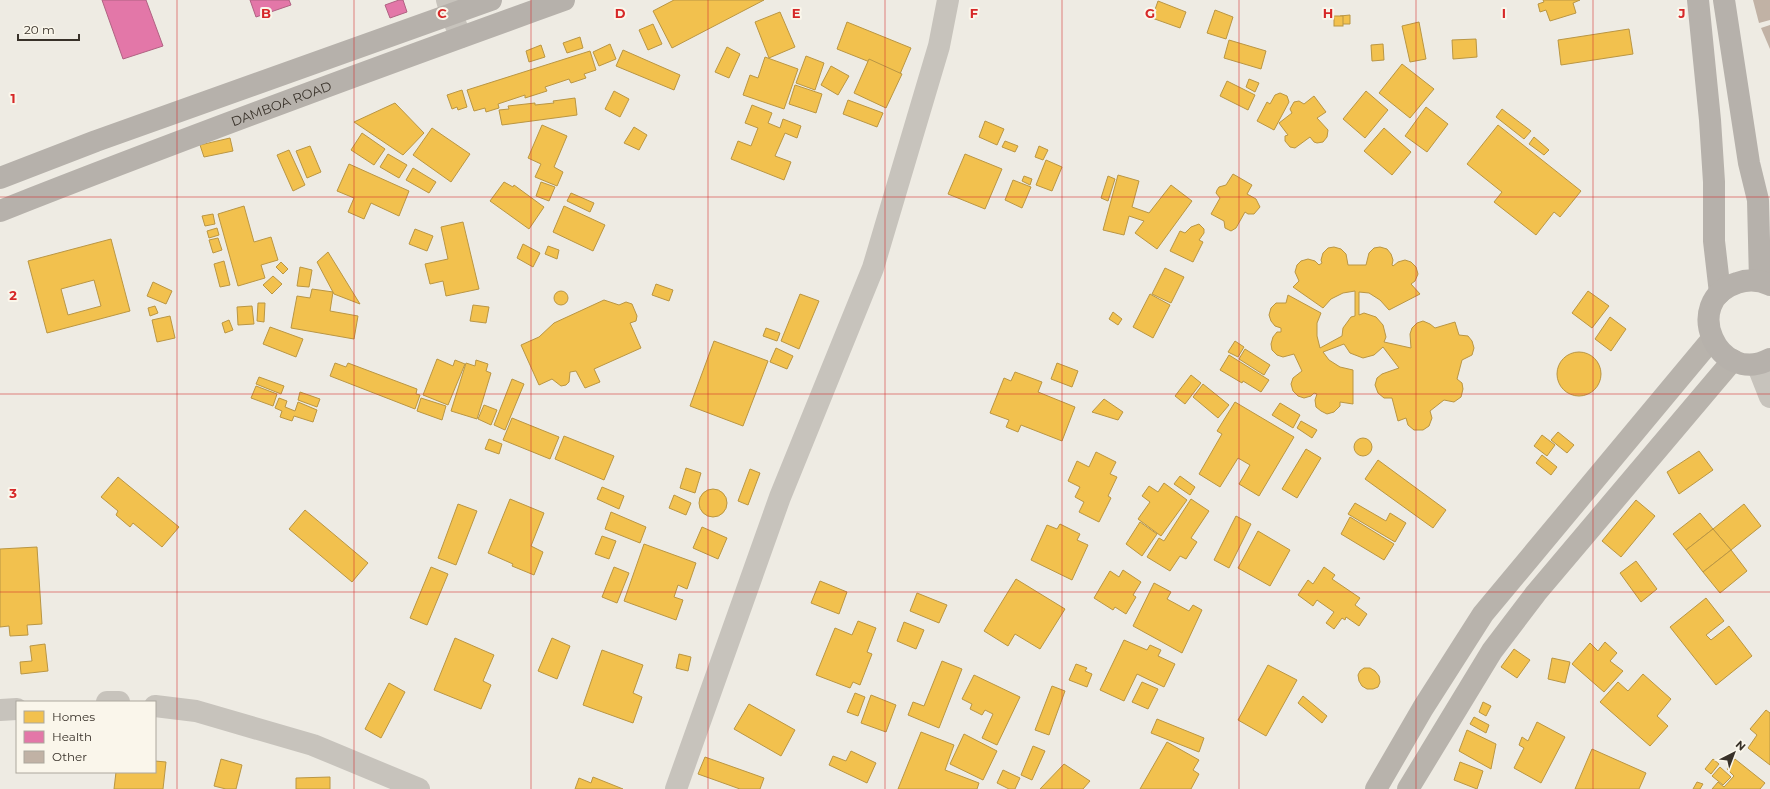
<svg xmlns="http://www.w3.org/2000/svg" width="1770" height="789" viewBox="0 0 1770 789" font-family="Montserrat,sans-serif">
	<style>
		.homes { fill: #f2c14e; stroke: #ba9643; fill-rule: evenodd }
		.health { fill: #e377a8; stroke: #b06282 }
		.building { fill: #c1b2a5 }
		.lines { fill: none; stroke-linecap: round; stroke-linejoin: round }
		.minor { stroke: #c7c3bc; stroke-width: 22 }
		.tertiary { stroke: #c7c3bc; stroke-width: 22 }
		.secondary { stroke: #b8b3ac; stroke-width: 22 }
		.primary { stroke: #b6b1ab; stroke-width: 22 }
		.grid { fill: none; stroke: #d62828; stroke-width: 1; stroke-opacity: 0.55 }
		.labels { text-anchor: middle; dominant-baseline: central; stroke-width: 4; stroke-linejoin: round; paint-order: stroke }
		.street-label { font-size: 13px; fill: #383129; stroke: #faf6eb }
		.grid-label { font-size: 13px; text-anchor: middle; font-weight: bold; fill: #d62828; stroke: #faf6eb; stroke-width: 4; stroke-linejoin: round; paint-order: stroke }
	</style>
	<rect width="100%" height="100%" fill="#eeebe3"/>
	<g class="homes">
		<path d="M674 0H764L672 48 653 11Z"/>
		<path d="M1543 0H1580L1573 3 1576 13 1550 21 1546 10 1540 12 1538 4 1544 2Z"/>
		<path d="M1158 1 1186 12 1180 28 1152 18Z"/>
		<path d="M1215 10 1233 17 1226 39 1207 33Z"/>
		<path d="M780 12 795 47 769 58 755 22Z"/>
		<path d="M1350 15V24H1341L1340 16Z"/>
		<rect x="1334" y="16" width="9" height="10"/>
		<path d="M847 22 911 48 900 74 837 49Z"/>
		<path d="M1419 22 1426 59 1410 62 1402 26Z"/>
		<path d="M653 24 662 44 648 50 639 30Z"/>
		<path d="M1629 29 1633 54 1561 65 1558 40Z"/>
		<path d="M580 37 583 48 567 53 563 43Z"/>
		<path d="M1476 39 1477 57 1453 59 1452 40Z"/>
		<path d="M1229 40 1266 51 1261 69 1224 58Z"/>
		<path d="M610 44 616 59 599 66 593 52Z"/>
		<path d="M1383 44 1384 60 1372 61 1371 45Z"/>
		<path d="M541 45 545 57 529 62 526 51Z"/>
		<path d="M727 47 740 54 729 78 715 72Z"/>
		<path d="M623 50 680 75 674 90 616 66Z"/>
		<path d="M590 51 596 70 584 74 586 78 571 83 569 79 545 87 547 91 525 98V95L498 104 499 108 486 112 485 108 474 111 467 90Z"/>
		<path d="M806 56 824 63 815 90 796 83Z"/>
		<path d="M765 57 798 69 784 109 743 95 750 75 758 78Z"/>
		<path d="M869 59 902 74 886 108 854 93Z"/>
		<path d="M1402 64 1434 89 1410 118 1379 93Z"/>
		<path d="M831 66 849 76 838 95 821 85Z"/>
		<path d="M1249 79 1259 83 1255 92 1246 87Z"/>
		<path d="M1227 81 1255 95 1248 110 1220 96Z"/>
		<path d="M795 85 822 94 816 113 789 104Z"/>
		<path d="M462 90 467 107 458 110 457 107 452 109 447 95Z"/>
		<path d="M614 91 629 99 620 117 605 109Z"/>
		<path d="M1366 91 1388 110 1365 138 1343 119Z"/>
		<path d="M1280 93 1287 96 1289 102 1274 130 1257 121 1267 102 1270 104 1275 95Z"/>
		<path d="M1314 96 1326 112 1317 118 1328 130 1327 137 1323 142 1317 143 1314 142 1310 137 1295 148 1290 147 1285 141V136L1288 135 1279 123 1292 113 1290 109 1294 102 1299 101 1304 104Z"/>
		<path d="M575 98 577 115 502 125 499 110 509 109 508 106 535 103V105L554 103 553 101Z"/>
		<path d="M848 100 883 113 877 127 843 114Z"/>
		<path d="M395 103 424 133 403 155 354 122Z"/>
		<path d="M752 105 772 113 768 123 780 128 783 119 801 126 797 138 785 133 775 156 791 162 784 180 731 159 738 141 751 146 758 128 745 123Z"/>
		<path d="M1426 107 1448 124 1427 152 1405 136Z"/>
		<path d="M1502 109 1531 131 1524 139 1496 117Z"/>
		<path d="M985 121 1004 129 997 145 979 137Z"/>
		<path d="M542 125 567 136 554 167 563 172 557 186 535 177 541 164 528 158Z"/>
		<path d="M1498 125 1581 191 1560 217 1554 212 1536 235 1494 202 1502 192 1467 164Z"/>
		<path d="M634 127 647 135 639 150 624 143Z"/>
		<path d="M432 128 470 154 451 182 413 155Z"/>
		<path d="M1384 128 1411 152 1392 175 1364 151Z"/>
		<path d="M362 133 385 149 374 165 351 150Z"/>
		<path d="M1534 137 1549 150 1544 155 1529 144Z"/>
		<path d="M230 138 233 151 204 157 200 145Z"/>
		<path d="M1005 141 1018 146 1015 152 1002 147Z"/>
		<path d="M310 146 321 172 307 178 296 151Z"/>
		<path d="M1039 146 1048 150 1043 160 1035 157Z"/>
		<path d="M289 150 305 185 293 191 277 155Z"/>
		<path d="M388 154 407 165 399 178 380 167Z"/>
		<path d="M965 154 1002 169 985 209 948 194Z"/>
		<path d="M1046 160 1062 167 1052 191 1036 185Z"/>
		<path d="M349 164 409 191 399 216 371 203 364 219 348 212 354 198 337 191Z"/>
		<path d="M413 168 436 182 429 193 406 180Z"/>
		<path d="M1233 174 1252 185 1247 194 1256 199 1260 207 1254 214H1248L1245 212 1236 228 1231 231 1225 228 1224 221 1211 214 1220 198 1216 193 1217 190 1219 187 1226 185Z"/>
		<path d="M1118 175 1139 181 1132 207 1149 213 1171 185 1192 201 1157 249 1135 233 1144 221 1129 216 1124 235 1103 230Z"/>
		<path d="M1024 176 1032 179 1030 185 1022 181Z"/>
		<path d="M1108 176 1115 179 1108 201 1101 198Z"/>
		<path d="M1013 180 1031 187 1022 208 1005 200Z"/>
		<path d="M504 182 513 187 514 185 544 207 529 229 490 201Z"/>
		<path d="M541 182 555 187 549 201 536 196Z"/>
		<path d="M571 193 594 203 590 212 567 201Z"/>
		<path d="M244 206 254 242 271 237 278 260 261 265 265 278 238 286 218 214Z"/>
		<path d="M564 206 605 225 593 251 553 232Z"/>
		<path d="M213 214 215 224 205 226 202 216Z"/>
		<path d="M463 222 479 289 446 296 443 281 430 284 425 264 448 259 441 227Z"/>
		<path d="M1199 224 1204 229V233L1199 240 1203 242 1193 262 1170 251 1180 231 1185 233 1191 227Z"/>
		<path d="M217 228 219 235 209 238 207 231Z"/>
		<path d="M415 229 433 236 427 251 409 244Z"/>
		<path d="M218 238 222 250 213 253 209 240Z"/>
		<path d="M111 239 130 311 47 333 28 261ZM94 280 101 306 68 315 61 289Z"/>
		<path d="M523 244 540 253 533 267 517 258Z"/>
		<path d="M548 246 559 250 557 259 545 254Z"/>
		<path d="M1334 247 1341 249 1346 254 1348 265H1366L1369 253 1374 248 1380 247 1387 249 1391 254 1393 260 1392 265 1393 266 1398 262 1405 260 1411 262 1416 267 1418 274 1415 281 1411 284 1420 294 1389 310 1380 300 1369 293 1359 292V315L1364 313 1376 317 1383 325 1386 337 1384 342 1411 348 1410 334 1412 328 1417 323 1423 321 1430 324 1435 328 1455 322 1459 335 1468 336 1472 341 1474 348 1472 355 1462 360 1457 379 1462 383 1463 389 1461 397 1454 402 1444 400 1430 411 1432 418 1429 426 1423 430H1414L1408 425 1406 418 1398 421 1392 398H1384L1378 393 1375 385 1377 378 1382 374 1399 368 1383 347 1374 355 1363 358 1350 353 1344 344 1323 352 1329 360 1340 367 1353 370V404L1340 402V406L1334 412 1327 414 1321 411 1316 407 1315 400 1317 394 1314 393 1311 396 1304 398 1298 396 1293 391 1291 384 1293 378 1302 371 1294 354 1283 357 1277 355 1272 350 1271 344 1273 337 1277 332H1281V328L1275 326 1271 321 1269 315 1271 308 1276 303H1286L1288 295 1321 313 1317 323V336L1320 348 1342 336 1343 328 1351 317 1355 316V291L1343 293 1331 299 1323 308 1293 287 1299 281 1295 272 1297 265 1301 261 1308 259 1315 261 1319 265 1322 263 1321 260 1323 253 1328 248Z"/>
		<path d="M328 252 360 304 334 294 317 262Z"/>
		<path d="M224 261 230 285 220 287 214 264Z"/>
		<path d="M281 262 288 269 283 274 276 267Z"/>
		<path d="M300 267 312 270 309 287 297 286Z"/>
		<path d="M1165 268 1184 277 1171 303 1152 294Z"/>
		<path d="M273 276 282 284 272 294 263 285Z"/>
		<path d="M153 282 172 291 166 304 147 296Z"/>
		<path d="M656 284 673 290 669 301 652 295Z"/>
		<path d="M312 289 333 292 330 311 358 316 354 339 291 328 297 296 310 298Z"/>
		<circle cx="561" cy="298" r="7"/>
		<path d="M1588 291 1609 306 1592 328 1572 313Z"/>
		<path d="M800 294 819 301 799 349 781 341Z"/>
		<path d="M1150 294 1170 305 1153 338 1133 327Z"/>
		<path d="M604 300 619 305 626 302 632 304 637 316 636 321 630 323 641 348 594 369 600 382 585 388 576 371 570 372 569 382 566 385 561 386 552 379 539 385 521 345 539 337 554 323Z"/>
		<path d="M258 303H265L264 322 257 321Z"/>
		<path d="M473 305 489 307 486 323 470 321Z"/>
		<path d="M155 306 158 313 150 316 148 308Z"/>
		<path d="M252 306 254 324 238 325 237 307Z"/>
		<path d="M1113 312 1122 319 1118 325 1109 319Z"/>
		<path d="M170 316 175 338 157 342 152 320Z"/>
		<path d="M1610 317 1626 329 1611 351 1595 339Z"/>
		<path d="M229 320 233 330 225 333 222 323Z"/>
		<path d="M270 327 303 339 296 357 263 344Z"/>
		<path d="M766 328 780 333 777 341 763 336Z"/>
		<path d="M714 341 768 361 743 426 690 406Z"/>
		<path d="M1235 341 1244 347 1238 357 1228 352Z"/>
		<path d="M776 348 793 356 787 369 770 362Z"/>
		<path d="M1245 349 1270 365 1264 375 1239 359Z"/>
		<circle cx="1579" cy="374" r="22"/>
		<path d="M1229 355 1269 380 1261 392 1243 381 1242 383 1220 370Z"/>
		<path d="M437 359 453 366 455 360 465 364 448 405 423 395Z"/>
		<path d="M476 360 488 364 486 371 491 373 477 419 451 411 466 363 475 366Z"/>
		<path d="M335 363 346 367 348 363 417 389 416 394 420 395 415 409 330 376Z"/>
		<path d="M1057 363 1078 371 1072 387 1051 379Z"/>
		<path d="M1015 372 1042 382 1038 392 1075 407 1062 441 1021 425 1018 432 1006 427 1009 420 990 413 1004 378 1011 381Z"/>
		<path d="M1191 375 1201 383 1185 404 1175 396Z"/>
		<path d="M259 377 284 386 281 394 256 384Z"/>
		<path d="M512 379 524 384 505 430 494 425Z"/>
		<path d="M1203 384 1229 405 1218 418 1193 397Z"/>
		<path d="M256 386 277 394 273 406 251 398Z"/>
		<path d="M300 392 320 399 317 407 298 400Z"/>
		<path d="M279 398 287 401 285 407 295 411 298 402 317 410 313 422 294 416 292 421 280 417 282 411 275 408Z"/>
		<path d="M421 398 446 406 442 420 417 411Z"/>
		<path d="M1104 399 1123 412 1118 420 1092 412Z"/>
		<path d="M1235 402 1294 437 1259 496 1239 484 1250 465 1238 458 1220 487 1199 474 1222 434 1217 431Z"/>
		<path d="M1280 403 1300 415 1293 428 1272 415Z"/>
		<path d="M484 405 497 410 491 425 478 419Z"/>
		<path d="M512 418 559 437 550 459 503 440Z"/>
		<path d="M1301 421 1317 430 1312 438 1297 428Z"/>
		<path d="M1558 432 1574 445 1567 453 1551 440Z"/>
		<path d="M1542 435 1555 445 1547 456 1534 446Z"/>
		<path d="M564 436 614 456 604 480 555 459Z"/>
		<circle cx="1363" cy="447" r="9"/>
		<path d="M489 439 502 444 499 454 485 449Z"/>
		<path d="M1306 449 1321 458 1297 498 1282 489Z"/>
		<path d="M1699 451 1713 470 1679 494 1667 472Z"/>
		<path d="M1096 452 1116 462 1110 474 1117 477 1108 496 1111 498 1099 522 1079 512 1084 502 1075 497 1080 487 1068 481 1077 461 1089 467Z"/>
		<path d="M1542 455 1557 467 1551 475 1536 463Z"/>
		<path d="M1378 460 1446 510 1433 528 1365 479Z"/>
		<path d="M686 468 701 473 695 493 680 488Z"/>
		<path d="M750 469 760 473 748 505 738 501Z"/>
		<path d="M1180 476 1195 487 1190 495 1174 484Z"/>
		<path d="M118 477 179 527 162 547 133 523 130 527 116 515 118 511 101 497Z"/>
		<path d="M1164 483 1187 500 1161 536 1138 519 1150 502 1142 496 1149 486 1158 492Z"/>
		<path d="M602 487 624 496 619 509 597 499Z"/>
		<circle cx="713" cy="503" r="14"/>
		<path d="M674 495 691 503 686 515 669 508Z"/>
		<path d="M510 499 544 513 531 546 543 552 534 575 512 566 513 564 488 553Z"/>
		<path d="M1191 499 1209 511 1191 538 1197 542 1186 559 1180 556 1170 571 1147 557 1159 538 1164 541Z"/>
		<path d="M1636 500 1655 516 1621 557 1602 541Z"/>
		<path d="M1355 503 1386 521 1390 513 1406 523 1395 542 1348 514Z"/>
		<path d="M458 504 477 511 456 565 438 558Z"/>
		<path d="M1744 504 1761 526 1731 550 1713 529Z"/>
		<path d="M305 510 368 563 352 582 289 529Z"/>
		<path d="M611 512 646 527 640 543 605 529Z"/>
		<path d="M1700 513 1713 529 1686 550 1673 534Z"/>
		<path d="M1236 516 1251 524 1229 568 1214 560Z"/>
		<path d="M1350 517 1394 544 1384 560 1341 534Z"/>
		<path d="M1140 522 1157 534 1142 556 1126 544Z"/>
		<path d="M1060 524 1080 534 1077 540 1088 545 1072 580 1031 560 1047 525 1057 529Z"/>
		<path d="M702 527 727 538 718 559 693 548Z"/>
		<path d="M1713 529 1731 550 1703 572 1686 550Z"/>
		<path d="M1258 531 1290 550 1270 586 1238 568Z"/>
		<path d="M602 536 616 541 609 559 595 554Z"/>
		<path d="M644 544 696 563 687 589 678 585 674 597 683 600 676 620 624 601Z"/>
		<path d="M37 547 42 624 27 625 28 635 10 636 9 626 0 627V549Z"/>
		<path d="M1731 550 1747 571 1720 593 1703 572Z"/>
		<path d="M1636 561 1657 589 1641 602 1620 573Z"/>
		<path d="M431 567 448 574 427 625 410 618Z"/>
		<path d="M614 567 629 573 617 603 602 597Z"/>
		<path d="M1324 567 1335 575 1332 579 1360 598 1355 605 1367 614 1359 626 1346 617 1345 620 1342 618 1334 629 1326 623 1334 612 1317 600 1313 606 1298 595 1308 580 1313 584Z"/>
		<path d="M1123 570 1141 582 1133 595 1136 597 1126 614 1115 607 1113 610 1094 598 1110 571 1119 577Z"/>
		<path d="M1016 579 1065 609 1040 649 1015 634 1008 646 984 631Z"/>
		<path d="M820 581 847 592 839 614 811 603Z"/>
		<path d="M1154 583 1171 592 1167 599 1189 611 1193 605 1202 610 1182 653 1133 626Z"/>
		<path d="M917 593 947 605 939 623 910 611Z"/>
		<path d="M1706 598 1724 621 1706 635 1711 640 1729 626 1752 656 1716 685 1670 627Z"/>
		<path d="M858 621 876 628 867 652 872 654 860 685 853 682 850 688 816 675 835 628 852 635Z"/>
		<path d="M904 622 924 630 916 649 897 641Z"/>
		<path d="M455 638 494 655 483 681 491 685 481 709 434 690Z"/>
		<path d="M552 638 570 646 557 679 538 671Z"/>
		<path d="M1124 640 1147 650 1150 645 1161 650 1158 656 1175 664 1164 687 1137 674 1124 701 1100 690Z"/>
		<path d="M1605 642 1617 653 1610 661 1623 671 1604 692 1572 664 1590 643 1598 651Z"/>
		<path d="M45 644 48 671 21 674 20 662 32 661 30 646Z"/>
		<path d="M1514 649 1530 660 1517 678 1501 667Z"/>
		<path d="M602 650 643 665 633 693 642 697 633 723 583 705Z"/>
		<path d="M679 654 691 657 688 671 676 668Z"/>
		<path d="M1552 658 1570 662 1565 683 1548 679Z"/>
		<path d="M942 661 962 669 939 728 908 715 913 702 924 706Z"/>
		<path d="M1076 664 1087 668 1085 671 1092 674 1087 687 1069 680Z"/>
		<path d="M1268 665 1297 680 1266 736 1238 720Z"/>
		<path d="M1364 668H1370L1375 671 1379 676 1380 682 1378 687 1373 689H1367L1362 686 1359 681 1358 675 1360 671Z"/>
		<path d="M1643 674 1671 699 1657 716 1668 726 1650 746 1600 702 1618 682 1628 691Z"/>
		<path d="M974 675 1020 697 997 745 982 738 993 714 985 710 982 715 970 709 972 704 962 699Z"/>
		<path d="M1142 682 1158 689 1148 709 1132 702Z"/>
		<path d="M389 683 405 692 381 738 365 729Z"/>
		<path d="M1052 686 1065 691 1049 735 1035 730Z"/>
		<path d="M855 693 865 697 858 716 847 712Z"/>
		<path d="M871 695 896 705 886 732 861 723Z"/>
		<path d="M1303 696 1327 716 1322 723 1298 703Z"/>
		<path d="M1483 702 1491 706 1486 716 1479 712Z"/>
		<path d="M749 704 795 730 781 756 734 729Z"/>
		<path d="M1766 710 1770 713V765L1748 748 1757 735 1750 729Z"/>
		<path d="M1474 717 1489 725 1486 733 1470 724Z"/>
		<path d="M1157 719 1204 738 1199 752 1151 733Z"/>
		<path d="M1537 722 1565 737 1541 783 1514 768 1524 748 1519 745 1522 737 1528 741Z"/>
		<path d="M1467 730 1496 744 1491 769 1459 751Z"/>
		<path d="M921 732 954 745 945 770 979 783 977 789H898Z"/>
		<path d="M964 734 997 751 983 780 950 764Z"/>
		<path d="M1167 742 1199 760 1193 770 1199 774 1191 789H1140Z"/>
		<path d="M1033 746 1045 751 1032 780 1021 775Z"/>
		<path d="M1592 749 1646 773 1639 789H1575Z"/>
		<path d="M851 751 876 763 867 783 829 765 833 756 846 761Z"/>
		<path d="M705 757 764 778 760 789H740L698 774Z"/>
		<path d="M221 759 242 765 236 789H226L214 786Z"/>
		<path d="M1713 759 1719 764 1711 774 1705 769Z"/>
		<path d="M1735 759 1765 783 1760 789H1712L1718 782 1724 787 1734 776 1727 769Z"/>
		<path d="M155 761 166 762 163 789H114L116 772H155Z"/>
		<path d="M1460 762 1483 771 1477 789 1454 780Z"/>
		<path d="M1064 764 1090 781 1083 789H1040Z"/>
		<path d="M1720 767 1731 777 1723 785 1712 776Z"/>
		<path d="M1003 770 1020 778 1015 789H1009L997 783Z"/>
		<path d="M330 777V789H296V778Z"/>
		<path d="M593 777 623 789H575L579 778 591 783Z"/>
		<path d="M1697 782 1703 784 1700 789H1693Z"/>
	</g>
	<g class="health">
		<path d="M102 0H146L163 46 123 59Z"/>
		<path d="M250 0H289L291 5 256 17Z"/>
		<path d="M399 0H403L407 12 390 18 385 5Z"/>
	</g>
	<g class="building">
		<path d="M1753 0H1770V20L1759 23Z"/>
		<path d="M1770 25V49L1761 28Z"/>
	</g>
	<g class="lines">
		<path class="minor" d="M447 0 451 14 461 37"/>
		<g class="tertiary">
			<path d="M1757 364 1770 397"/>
			<path d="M107 702H119"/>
			<path d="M155 706 196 711 313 745 419 789"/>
			<path d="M0 710 17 709"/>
			<path d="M676 789 780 497 873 268 939 46 948 0"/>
		</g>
		<g class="secondary">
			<path d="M1376 789 1423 708 1483 614 1712 339"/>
			<path d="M1408 789 1492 651 1536 593 1733 360"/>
		</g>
		<g class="primary">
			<path d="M1698 0 1710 120 1714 182V241L1720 293"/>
			<path d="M1724 0 1749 163 1758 200 1760 281"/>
			<path d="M0 178 96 141 491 0"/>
			<path id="s1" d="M0 211C187 137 375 68 564 0"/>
			<path d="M1770 285C1760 280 1748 279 1737 283 1680 301 1718 387 1770 359"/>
		</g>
	</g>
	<path class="grid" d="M177 0V789M354 0V789M531 0V789M708 0V789M885 0V789M1062 0V789M1239 0V789M1416 0V789M1593 0V789M0 197H1770M0 394H1770M0 592H1770"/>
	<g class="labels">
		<g class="street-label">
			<text stroke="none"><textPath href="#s1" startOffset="301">DAMBOA ROAD</textPath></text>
		</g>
	</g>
	<g class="grid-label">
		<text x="266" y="18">B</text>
		<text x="442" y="18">C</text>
		<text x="620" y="18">D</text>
		<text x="796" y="18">E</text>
		<text x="974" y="18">F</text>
		<text x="1150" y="18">G</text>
		<text x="1328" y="18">H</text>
		<text x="1504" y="18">I</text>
		<text x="1682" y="18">J</text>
		<text x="13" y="103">1</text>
		<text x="13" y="300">2</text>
		<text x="13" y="498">3</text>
	</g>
	<rect x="16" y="701" width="140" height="72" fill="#faf6eb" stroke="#aca79d"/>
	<rect x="24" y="711" width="20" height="12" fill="#f2c14e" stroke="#aca79d"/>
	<text x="52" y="721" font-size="12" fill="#383129">Homes</text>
	<rect x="24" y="731" width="20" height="12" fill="#e377a8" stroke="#aca79d"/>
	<text x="52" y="741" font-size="12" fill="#383129">Health</text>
	<rect x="24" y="751" width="20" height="12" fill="#c1b2a5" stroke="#aca79d"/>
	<text x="52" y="761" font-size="12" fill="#383129">Other</text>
	<g transform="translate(1734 753) rotate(42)" stroke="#faf6eb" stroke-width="3" paint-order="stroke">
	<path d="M0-3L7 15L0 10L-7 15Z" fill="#383129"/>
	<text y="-6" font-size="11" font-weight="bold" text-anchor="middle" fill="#383129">N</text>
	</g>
	<path d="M18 34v6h61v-6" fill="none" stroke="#383129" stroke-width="2"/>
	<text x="24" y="34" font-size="12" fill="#383129" stroke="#faf6eb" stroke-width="3" paint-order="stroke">20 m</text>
</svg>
